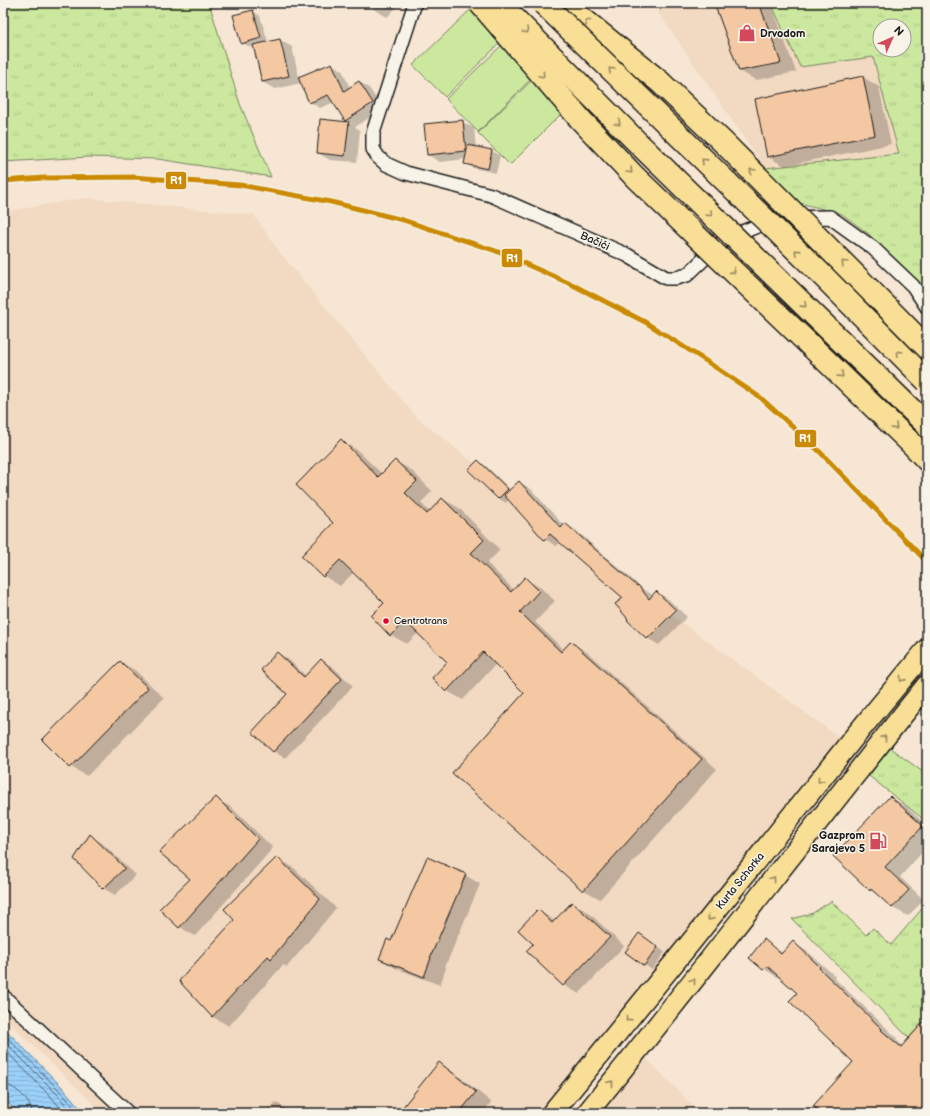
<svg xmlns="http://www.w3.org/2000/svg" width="930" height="1116" viewBox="0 0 930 1116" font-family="'Balsamiq Sans',sans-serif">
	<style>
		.built { fill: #f1d9c2 }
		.grass { fill: url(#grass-tufts); stroke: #74825e; fill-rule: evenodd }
		.green { fill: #cce89f; stroke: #74825e }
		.water { fill: url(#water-rules); stroke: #6888a1 }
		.shadow { fill: #0003 }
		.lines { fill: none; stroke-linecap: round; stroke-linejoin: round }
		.shore { stroke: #4f6474; stroke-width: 1 }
		.building { fill: #f4c8a3; stroke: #1c1c1c }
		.minor-casing { stroke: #1c1c1c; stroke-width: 16 }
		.primary-casing { stroke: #1c1c1c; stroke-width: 23 }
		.motorway-casing { stroke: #1c1c1c; stroke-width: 25 }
		.minor { stroke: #f7f3e8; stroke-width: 13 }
		.primary { stroke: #f9df96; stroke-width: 20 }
		.motorway { stroke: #f9df96; stroke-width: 22 }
		.motorway-bridge-casing { stroke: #1c1c1c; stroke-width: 25; stroke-linecap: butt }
		.motorway-bridge { stroke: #f9df96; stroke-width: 22 }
		.rail-1-casing { stroke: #f7f3e8; stroke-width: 8 }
		.rail-1 { stroke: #cb8a06; stroke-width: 5 }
		.oneway { stroke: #96875f }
		.bus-dot { fill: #e4002b; stroke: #f7f3e8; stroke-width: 1.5 }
		.labels { text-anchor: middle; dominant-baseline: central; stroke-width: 3; stroke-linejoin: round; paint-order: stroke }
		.bus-label { font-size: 10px; fill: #1c1c1c; stroke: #f7f3e8; text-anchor: start }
		.poi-label { font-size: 11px; font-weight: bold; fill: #1c1c1c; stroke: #f7f3e8; text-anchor: start }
		.street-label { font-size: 11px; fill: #1c1c1c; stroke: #f7f3e8 }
		.line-badge { stroke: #f7f3e8; stroke-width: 1.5 }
		.badge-label { font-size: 11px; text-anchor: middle; font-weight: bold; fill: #fff }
	</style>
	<defs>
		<pattern id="grass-tufts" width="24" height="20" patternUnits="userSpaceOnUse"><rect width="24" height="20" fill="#cce89f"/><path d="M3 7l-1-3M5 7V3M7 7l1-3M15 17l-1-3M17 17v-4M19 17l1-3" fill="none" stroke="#afc688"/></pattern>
		<pattern id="water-rules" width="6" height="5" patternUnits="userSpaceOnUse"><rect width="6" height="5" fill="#9bd0f9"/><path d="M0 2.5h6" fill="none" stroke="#85b2d5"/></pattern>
	</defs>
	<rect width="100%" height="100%" fill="#f6e6d3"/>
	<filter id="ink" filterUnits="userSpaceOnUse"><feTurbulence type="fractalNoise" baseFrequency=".025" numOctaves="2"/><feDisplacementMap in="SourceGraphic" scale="8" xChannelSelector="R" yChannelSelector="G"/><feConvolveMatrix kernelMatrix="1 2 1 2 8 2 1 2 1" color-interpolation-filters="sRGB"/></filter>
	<g filter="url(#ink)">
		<g class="built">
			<path d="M652 3H771L800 67 873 57 899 155 765 168Z"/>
			<path d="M85 198 254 215 280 253 417 418 615 574 848 744 551 1113H103L3 1017V212Z"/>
			<path d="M642 1054 700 1113H597Z"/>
		</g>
		<g class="grass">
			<path d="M3 3H209L240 104 271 177 158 159 89 157 3 162Z"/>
			<path d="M771 3H927V302L870 235 842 214 796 202 765 168 899 154 873 57 800 67ZM880 26H904V50H880Z"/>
			<path d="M890 748 927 775V822L869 776Z"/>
			<path d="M831 901 866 935 873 928 891 945 927 903V1018L909 1038 792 919 813 913Z"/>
		</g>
		<g class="green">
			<path d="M471 9 502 41 445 97 413 65Z"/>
			<path d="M504 43 535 75 478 132 446 99Z"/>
			<path d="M536 76 567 108 510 165 478 133Z"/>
		</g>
		<path class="water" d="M3 1027 63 1088 84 1113H18L3 1098Z"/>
		<g class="shadow">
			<path d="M368 3H401L387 17 375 10Z"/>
			<path d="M715 3H771L796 72 756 80 739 71Z"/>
			<path d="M253 11 260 16 268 42 280 40 292 47 299 78 331 64 342 70 350 88 359 82 369 88 383 109 355 127 360 130 357 162 330 160 318 153 321 121 352 124 346 120 334 102 320 108 310 102 301 83 275 89 262 82 254 46 250 47 242 43Z"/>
			<path d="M863 77 879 87 891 144 785 166 768 157Z"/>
			<path d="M462 122 474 128 476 148 492 151 500 156 496 173 473 168 465 163 466 159 440 162 428 155Z"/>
			<path d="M341 441 357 450 382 474 395 461 411 470 432 491 421 503 430 512 443 499 459 508 500 550 487 563 514 590 525 579 541 588 555 601 535 622 564 650 571 643 587 652 717 769 600 899 584 890 454 773 525 693 496 664 463 700 447 691 433 678 448 662 418 633 407 644 391 635 386 603 354 572 340 586 324 576 302 556 335 523Z"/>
			<path d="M478 462 486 466 511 490 519 482 531 489 564 526 565 524 577 531 644 590 650 593 652 596 657 592 668 599 687 617 659 645 647 638 624 598 561 542 556 546 545 539 509 499 506 503 498 498Z"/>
			<path d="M927 601V607L924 604Z"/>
			<path d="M278 653 289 660 306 676 321 660 333 667 353 686 285 758 273 751 289 694Z"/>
			<path d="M120 662 136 671 164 698 87 776 71 767Z"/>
			<path d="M890 797 906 806 927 826V847L900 877 924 900 908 916 893 908 879 895 870 890Z"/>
			<path d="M216 799 231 807 273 848 195 936 180 927 161 909 192 879Z"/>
			<path d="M90 836 102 843 136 875 115 895 103 888Z"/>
			<path d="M278 858 294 868 336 908 287 967 283 965 229 1026 213 1017 180 981 235 920Z"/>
			<path d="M465 875 480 884 445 967 446 968 440 985 395 968 380 959 392 942Z"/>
			<path d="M573 903 588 912 624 946 579 994 564 985 527 951 535 943 538 910 555 921Z"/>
			<path d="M639 934 665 952 652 970 627 952Z"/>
			<path d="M764 941 783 953 793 943 808 952 835 976 834 978 897 1038 896 1040 903 1046 927 1019V1113H823L854 1062 798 993 780 977 779 978 764 969 750 958Z"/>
			<path d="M439 1064 455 1073 491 1102 483 1113H399Z"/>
			<path d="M276 1102 283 1107 291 1113H272L269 1110Z"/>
		</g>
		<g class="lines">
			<g class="shore">
				<path d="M3 1033 60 1091 79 1113"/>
				<path d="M3 1040 57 1094 72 1113"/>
				<path d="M3 1048 52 1098 65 1113"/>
				<path d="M3 1084C15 1085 31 1101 32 1113"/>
			</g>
		</g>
		<g class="building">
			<path d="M714 3H759L781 63 739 71Z"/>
			<path d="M253 10 261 38 241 44 233 15Z"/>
			<path d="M280 39 289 76 262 82 253 45Z"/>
			<path d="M332 63 344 91 359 81 373 103 345 121 328 95 309 103 298 77Z"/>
			<path d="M863 76 875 135 767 157 755 99Z"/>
			<path d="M320 119 349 122 345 156 317 153Z"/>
			<path d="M463 120 466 151 427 155 424 124Z"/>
			<path d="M468 145 492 150 488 169 464 164Z"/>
			<path d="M341 439 378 477 395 460 417 481 405 493 427 514 442 498 484 540 471 553 511 592 525 577 539 591 520 612 561 652 571 641 702 759 583 891 452 773 524 693 483 652 446 692 432 678 447 662 405 621 390 636 371 616 384 603 340 560 323 577 301 556 333 523 296 485Z"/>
			<path d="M478 460 508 489 498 499 468 470Z"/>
			<path d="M519 481 561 528 565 523 637 586 638 585 649 599 656 591 676 610 647 639 627 620 628 619 615 604 623 598 550 534 544 540 504 495Z"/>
			<path d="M277 652 304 677 321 659 342 679 273 752 252 732 287 694 261 670Z"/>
			<path d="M120 661 148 688 70 768 42 740Z"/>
			<path d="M890 796 923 826 885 867 909 890 892 908 871 889 870 891 833 856Z"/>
			<path d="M216 797 258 839 179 928 159 909 190 879 159 852Z"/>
			<path d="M90 834 125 868 103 889 74 859Z"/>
			<path d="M277 857 320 899 271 959 268 956 212 1017 179 981 234 920 224 909Z"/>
			<path d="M427 857 466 874 430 958H431L424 977 379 959 387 939 391 941Z"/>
			<path d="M572 902 610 937 563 986 526 951 533 944 518 930 538 909 552 923Z"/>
			<path d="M639 933 658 947 644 966 625 952Z"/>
			<path d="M764 939 781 954 793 941 820 967 819 968 882 1029 881 1030 901 1047 927 1018V1113H822L813 1106 853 1062 789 1001 797 993 767 966 763 970 749 958Z"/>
			<path d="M439 1062 476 1092 459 1113H398Z"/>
		</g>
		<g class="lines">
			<g class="minor-casing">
				<g id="minor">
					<path d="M415 3 373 133V149L378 157 386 164 406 173 491 195 627 255 666 278H676L687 275 725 239 777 218 830 217 873 248 913 286 927 307"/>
					<path d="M3 996 128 1113"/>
				</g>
			</g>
			<g class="primary-casing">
				<g id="primary">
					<path d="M552 1113 691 942 855 736 927 649"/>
					<path d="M587 1113C702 972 812 827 927 685"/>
				</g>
			</g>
			<g class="motorway-casing">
				<g id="motorway">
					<path d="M561 3 584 20 660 82"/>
					<path d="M871 291 927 348"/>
					<path d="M813 348 913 445 927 460"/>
				</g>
			</g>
			<use href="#minor" class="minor"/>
			<use href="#primary" class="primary"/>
			<use href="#motorway" class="motorway"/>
			<g class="motorway-bridge-casing">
				<g id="motorway-bridge">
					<path d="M480 3 581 120 635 177 813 348"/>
					<path d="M499 3 638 143 927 425"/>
					<path d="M543 3 823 276 927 381"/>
					<path d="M660 82 725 144 871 291"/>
				</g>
			</g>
			<use href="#motorway-bridge" class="motorway-bridge"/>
			<g class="rail-1-casing">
				<path id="rail-1" d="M3 181 43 178 133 177 240 185 331 202 403 220 496 251 573 285 645 322 706 361 761 398 820 452 927 562"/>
			</g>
			<use href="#rail-1" class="rail-1"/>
		</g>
		<defs><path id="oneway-chevron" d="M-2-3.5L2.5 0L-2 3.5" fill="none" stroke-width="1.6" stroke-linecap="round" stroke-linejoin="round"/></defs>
		<g class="oneway">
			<use href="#oneway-chevron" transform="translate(587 22) rotate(-141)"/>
			<use href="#oneway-chevron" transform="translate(526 31) rotate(45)"/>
			<use href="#oneway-chevron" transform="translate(611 70) rotate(-136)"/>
			<use href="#oneway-chevron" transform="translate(542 75) rotate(50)"/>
			<use href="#oneway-chevron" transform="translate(618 123) rotate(45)"/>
			<use href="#oneway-chevron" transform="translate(704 161) rotate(-136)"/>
			<use href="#oneway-chevron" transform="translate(630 171) rotate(46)"/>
			<use href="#oneway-chevron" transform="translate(752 171) rotate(-135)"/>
			<use href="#oneway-chevron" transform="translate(710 214) rotate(44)"/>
			<use href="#oneway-chevron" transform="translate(797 252) rotate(-136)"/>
			<use href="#oneway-chevron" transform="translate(844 263) rotate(-135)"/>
			<use href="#oneway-chevron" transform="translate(733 271) rotate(44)"/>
			<use href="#oneway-chevron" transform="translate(804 305) rotate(44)"/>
			<use href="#oneway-chevron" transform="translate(899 353) rotate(-135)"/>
			<use href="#oneway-chevron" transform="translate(841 375) rotate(44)"/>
			<use href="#oneway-chevron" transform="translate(895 427) rotate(44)"/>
			<use href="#oneway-chevron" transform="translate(902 679) rotate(129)"/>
			<use href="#oneway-chevron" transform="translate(884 738) rotate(-51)"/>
			<use href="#oneway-chevron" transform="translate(820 780) rotate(128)"/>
			<use href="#oneway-chevron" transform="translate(773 879) rotate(-52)"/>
			<use href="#oneway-chevron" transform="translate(710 918) rotate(129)"/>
			<use href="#oneway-chevron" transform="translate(693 981) rotate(-52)"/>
			<use href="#oneway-chevron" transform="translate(628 1019) rotate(129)"/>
			<use href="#oneway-chevron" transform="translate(611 1083) rotate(-51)"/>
		</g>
	</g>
	<defs>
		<g id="shop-bare" transform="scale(1.38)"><path d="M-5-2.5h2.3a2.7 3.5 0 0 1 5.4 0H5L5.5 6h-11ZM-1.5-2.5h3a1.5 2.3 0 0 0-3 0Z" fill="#d1495b" stroke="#f7f3e8" stroke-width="2.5" paint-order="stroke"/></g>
		<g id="fuel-bare" transform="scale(1.38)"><path d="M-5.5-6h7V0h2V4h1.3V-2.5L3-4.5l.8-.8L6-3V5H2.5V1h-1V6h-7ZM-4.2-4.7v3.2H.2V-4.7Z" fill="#d1495b" stroke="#f7f3e8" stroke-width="2.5" paint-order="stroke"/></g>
	</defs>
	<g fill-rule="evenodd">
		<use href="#shop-bare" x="747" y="33"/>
		<use href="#fuel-bare" x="878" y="841"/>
	</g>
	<circle class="bus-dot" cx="386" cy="621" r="3.5"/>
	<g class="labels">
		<g class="bus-label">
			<text x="394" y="621">Centrotrans</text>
		</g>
		<g class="poi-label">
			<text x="760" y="33">Drvodom</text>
			<text x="865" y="835" text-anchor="end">Gazprom<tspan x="865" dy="13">Sarajevo 5</tspan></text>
		</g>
		<g class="street-label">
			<text transform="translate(595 241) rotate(24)">Bačići</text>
			<text transform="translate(740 881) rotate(-51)">Kurta Schorka</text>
		</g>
	</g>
	<g class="line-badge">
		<rect x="165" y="171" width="22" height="19" rx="4" fill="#cb8a06"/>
		<rect x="501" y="248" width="22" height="20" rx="4" fill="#cb8a06"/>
		<rect x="794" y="429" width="23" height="19" rx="4" fill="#cb8a06"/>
	</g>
	<g class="badge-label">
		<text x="176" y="184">R1</text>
		<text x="512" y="262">R1</text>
		<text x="805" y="442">R1</text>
	</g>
	<rect width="930" height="1116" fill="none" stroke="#f7f3e8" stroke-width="16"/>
	<rect x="8" y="8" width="914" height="1100" fill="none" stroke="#1c1c1c" stroke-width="1.5" filter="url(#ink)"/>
	<g transform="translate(892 38) rotate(45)"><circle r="19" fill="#f7f3e8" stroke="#9f9d96"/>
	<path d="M0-3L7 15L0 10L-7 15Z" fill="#d1495b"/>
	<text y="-6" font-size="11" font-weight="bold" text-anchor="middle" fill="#1c1c1c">N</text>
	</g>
</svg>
